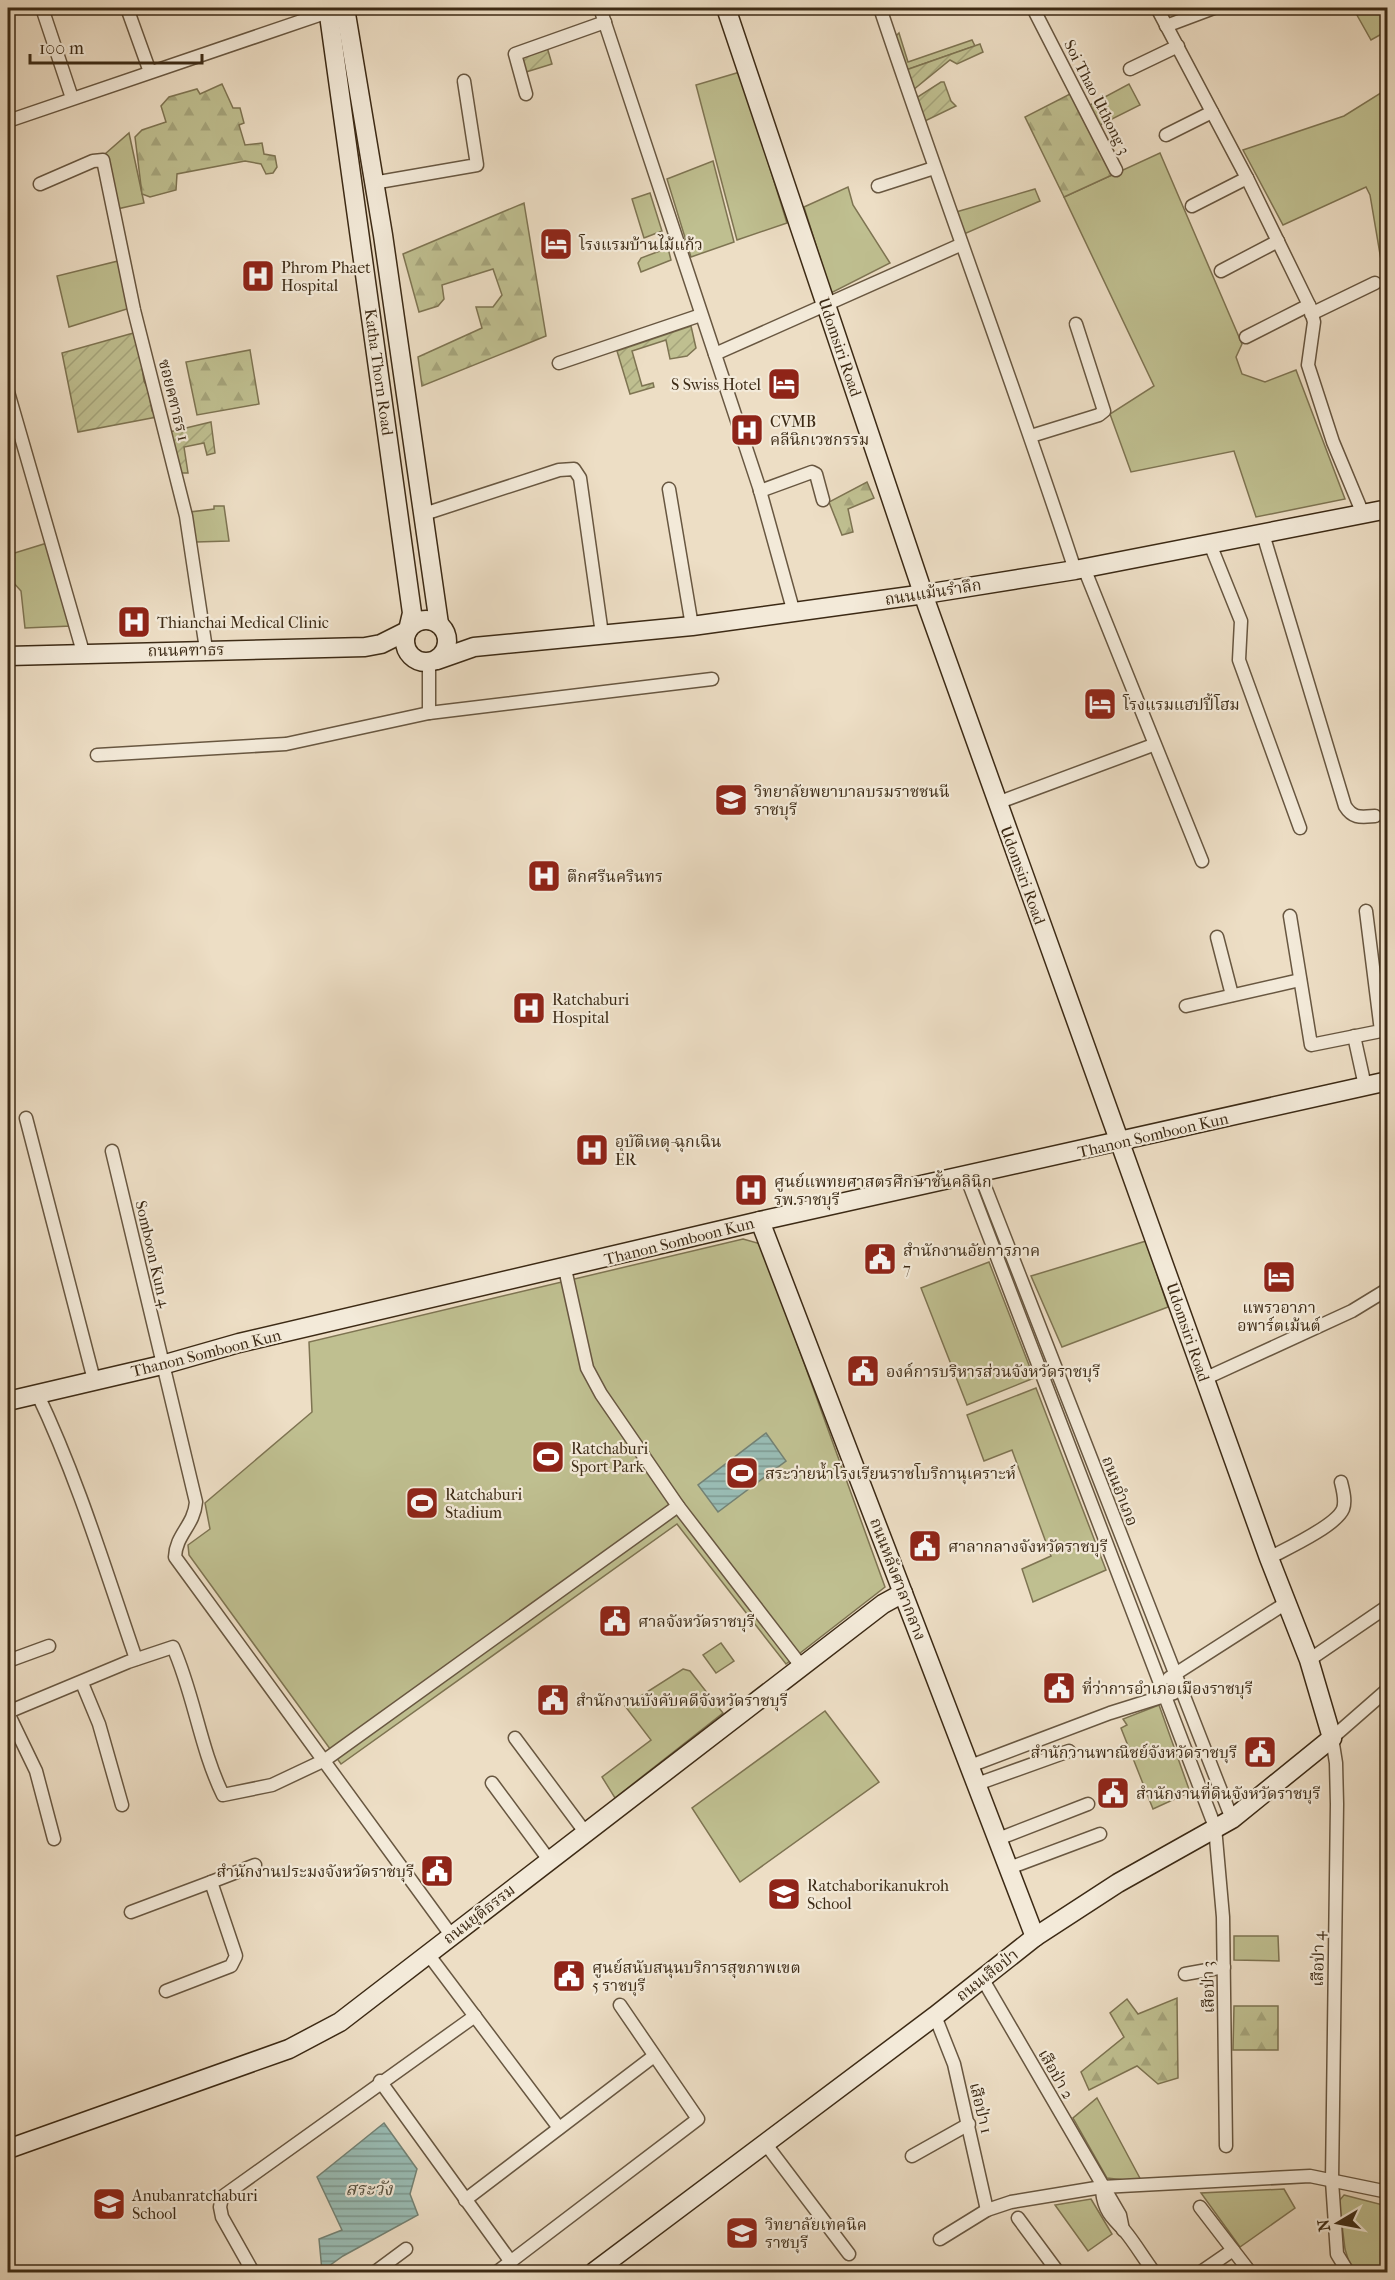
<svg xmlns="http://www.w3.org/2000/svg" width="1395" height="2280" viewBox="0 0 1395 2280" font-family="'IM FELL French Canon','Noto Serif Thai',serif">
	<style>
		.green { fill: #bfbf90; stroke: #7e7452; stroke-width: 1.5 }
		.forest { fill: url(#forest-firs); stroke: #7e7452; stroke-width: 1.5 }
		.garden { fill: url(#garden-furrows); stroke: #7e7452; stroke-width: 1.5 }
		.water { fill: url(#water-rules); stroke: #748274; stroke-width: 1.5 }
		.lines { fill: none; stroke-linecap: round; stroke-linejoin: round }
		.street-casing { stroke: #685741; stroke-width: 15 }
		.secondary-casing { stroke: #3c2a15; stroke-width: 21 }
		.street { stroke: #f3ead9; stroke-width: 12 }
		.secondary { stroke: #f3ead9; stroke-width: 18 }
		.labels { text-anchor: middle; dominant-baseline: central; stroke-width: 4.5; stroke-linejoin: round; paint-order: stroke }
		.street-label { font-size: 16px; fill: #3c2a15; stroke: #f3ead9 }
		.poi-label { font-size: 16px; fill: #3c2a15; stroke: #f3ead9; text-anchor: start }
		.water-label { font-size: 18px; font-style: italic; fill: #534e3d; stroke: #f3ead9 }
	</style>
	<defs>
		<pattern id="forest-firs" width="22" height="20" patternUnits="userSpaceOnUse" patternTransform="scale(1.5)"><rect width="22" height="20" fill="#bfbf90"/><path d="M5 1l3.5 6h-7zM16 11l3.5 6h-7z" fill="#a5a47b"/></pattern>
		<pattern id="garden-furrows" width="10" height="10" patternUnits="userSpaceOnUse" patternTransform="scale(1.5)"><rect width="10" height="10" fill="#bfbf90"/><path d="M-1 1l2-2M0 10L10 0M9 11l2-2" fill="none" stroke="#a5a47b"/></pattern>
		<pattern id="water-rules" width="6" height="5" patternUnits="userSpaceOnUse" patternTransform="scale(1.5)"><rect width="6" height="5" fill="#99bcb4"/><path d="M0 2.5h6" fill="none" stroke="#7e9991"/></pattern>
	</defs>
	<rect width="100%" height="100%" fill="#eddec5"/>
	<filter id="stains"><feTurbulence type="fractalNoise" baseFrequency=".00333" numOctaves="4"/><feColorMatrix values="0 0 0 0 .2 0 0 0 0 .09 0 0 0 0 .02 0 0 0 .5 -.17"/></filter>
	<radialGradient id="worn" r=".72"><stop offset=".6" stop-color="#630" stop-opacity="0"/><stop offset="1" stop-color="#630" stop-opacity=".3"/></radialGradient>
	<g class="green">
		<path d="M1353 8H1387V31L1371 40Z"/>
		<path d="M899 33 908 62 972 40 975 46 906 70 895 37Z"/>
		<path d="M740 72 787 223 737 240 696 85Z"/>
		<path d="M1129 84 1140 105 1098 126 1088 106Z"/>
		<path d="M1387 89 1388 265 1382 266 1370 195 1366 187 1283 225 1243 150 1344 116Z"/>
		<path d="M129 133 144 203 117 209 105 154Z"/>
		<path d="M1160 153 1242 344 1236 357 1242 374 1265 382 1296 370 1345 499 1256 517 1234 451 1131 472 1110 414 1154 386 1064 197Z"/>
		<path d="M713 161 734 242 691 257 667 179Z"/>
		<path d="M848 187 853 205 890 263 831 293 804 207Z"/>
		<path d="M1035 189 1040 201 964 234 956 212Z"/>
		<path d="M650 193 662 231 644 238 632 199Z"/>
		<path d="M668 248 671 260 641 272 638 263 641 258Z"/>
		<path d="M118 261 130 308 69 327 57 276Z"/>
		<path d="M214 506H224L229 541 196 542 190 512 214 509Z"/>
		<path d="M47 543 71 626 25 628 21 591 12 581 8 555Z"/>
		<path d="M743 1239 761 1244 885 1587 786 1664 677 1524 341 1764 189 1555 188 1545 210 1529 205 1503 312 1412 309 1342Z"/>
		<path d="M1146 1241 1168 1307 1062 1347 1031 1276Z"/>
		<path d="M989 1262 1034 1378 967 1405 921 1288Z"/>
		<path d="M1036 1388 1106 1570 1033 1602 1022 1569 1051 1556 1012 1450 984 1461 967 1415Z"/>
		<path d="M721 1643 734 1661 716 1673 703 1655Z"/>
		<path d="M683 1669 690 1671 723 1713 615 1798 602 1777 651 1740 625 1706Z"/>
		<path d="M1159 1705 1190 1792 1153 1809 1121 1728 1127 1725 1123 1719Z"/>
		<path d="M825 1711 879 1782 740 1882 692 1808Z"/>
		<path d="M1278 1936 1279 1961 1234 1960V1936Z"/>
		<path d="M1097 2098 1142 2182 1107 2178 1073 2118Z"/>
		<path d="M1284 2189 1295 2208 1240 2247 1201 2193Z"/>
		<path d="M1344 2195 1387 2206V2272H1352L1345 2249 1339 2201Z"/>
		<path d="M1091 2199 1112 2234 1088 2251 1055 2205Z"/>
	</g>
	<g class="forest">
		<path d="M222 84 233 108H240L244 123 239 125 245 145 262 143 264 154 275 156 277 167 273 173 266 174 261 164 245 161 177 174 176 190 150 197 142 194 135 137 142 130 166 122 161 106 169 97 197 89 200 94Z"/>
		<path d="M1070 94 1112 175 1064 197 1025 117Z"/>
		<path d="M524 203 546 336 422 386 418 357 482 328 476 307H493L502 295 493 269 442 285 444 299 438 306 419 312 403 254Z"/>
		<path d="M250 350 259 404 197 415 186 362Z"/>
		<path d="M867 482 874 498 848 509 853 532 842 535 829 502Z"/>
		<path d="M1177 1998 1178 2078 1158 2084 1137 2066 1089 2090 1081 2072 1124 2037 1110 2013 1127 1999 1138 2014Z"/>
		<path d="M1234 2006H1278V2050H1233Z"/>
	</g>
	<g class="garden">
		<path d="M980 44 983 52 957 64 950 60 913 90 906 70Z"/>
		<path d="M547 47 552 64 526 72 520 56Z"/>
		<path d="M941 82H944L951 101 956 106 925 121 916 98Z"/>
		<path d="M691 326 696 348 687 356 670 359 666 340 632 351 642 386 653 383 654 387 630 394 617 351Z"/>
		<path d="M137 332 144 381 152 397 150 400 152 411 157 417 78 432 62 353Z"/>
		<path d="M211 422 215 453 207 455 204 443 184 447 188 473H180L169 432Z"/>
	</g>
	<g class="water">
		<path d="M766 1433 786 1461 718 1512 698 1485Z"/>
		<path d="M384 2123 417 2169 410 2194 418 2215 343 2256 322 2271 319 2239 342 2230 317 2177Z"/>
	</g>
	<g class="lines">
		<g class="street-casing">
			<g id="street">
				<path d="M42 8 72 98"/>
				<path d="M127 8 150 72"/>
				<path d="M600 8 759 487 794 613"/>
				<path d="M880 8C943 196 1013 381 1075 570"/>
				<path d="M1033 8 1116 170"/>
				<path d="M1157 8 1247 178 1310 307 1314 322 1308 365 1333 442 1363 514"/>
				<path d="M1166 26 1214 8"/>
				<path d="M1130 69 1178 46"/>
				<path d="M526 94 515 54 605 22"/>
				<path d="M8 121 328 12"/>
				<path d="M1166 135 1212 112"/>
				<path d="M373 183 477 165 464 81"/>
				<path d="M40 184 93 161 103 160 134 310 186 516 206 649"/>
				<path d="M878 186 934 168"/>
				<path d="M1192 206 1247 178"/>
				<path d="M1221 271 1278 241"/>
				<path d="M1311 314 1375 283"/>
				<path d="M1246 337 1309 305"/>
				<path d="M715 354 960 245"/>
				<path d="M559 363 701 315"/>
				<path d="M8 392 83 652"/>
				<path d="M1031 436 1099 415 1104 411 1076 324"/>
				<path d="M669 489 692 626"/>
				<path d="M760 491 812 472 816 474 823 500"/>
				<path d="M421 515 559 470 574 469 580 478 602 634"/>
				<path d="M1263 534 1345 806C1353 819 1361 817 1375 816"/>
				<path d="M1210 544 1241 621 1239 660 1300 828"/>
				<path d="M1084 568 1202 861"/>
				<path d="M429 663V713"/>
				<path d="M97 755 286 744 429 713 712 679"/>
				<path d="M997 803 1153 745"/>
				<path d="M1290 916 1311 1045 1381 1031 1366 911"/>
				<path d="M1217 937 1232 995"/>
				<path d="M1186 1006 1300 980"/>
				<path d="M1354 1036 1365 1086"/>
				<path d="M26 1118 94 1380"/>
				<path d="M112 1151 196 1502C194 1526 176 1534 175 1557L451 1935"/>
				<path d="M980 1174 1232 1819"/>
				<path d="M966 1176 1215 1827 1223 1917 1226 2146"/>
				<path d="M565 1269 587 1368 601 1394 678 1506 802 1667"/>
				<path d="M1204 1379 1352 1311 1388 1289"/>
				<path d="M37 1393C78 1479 105 1569 136 1659"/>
				<path d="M1269 1558C1286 1549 1336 1526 1343 1509 1346 1501 1343 1490 1341 1482"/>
				<path d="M1309 1660 1388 1606"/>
				<path d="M8 1661 49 1646"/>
				<path d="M1169 1678 1286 1603"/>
				<path d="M82 1683 99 1724 122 1805"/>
				<path d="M8 1712 128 1662 173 1647C194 1694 200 1748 223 1795L272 1785 325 1760 678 1506"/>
				<path d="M8 1713 36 1771 54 1839"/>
				<path d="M515 1738 585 1832"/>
				<path d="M970 1766 1110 1713 1174 1693"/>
				<path d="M492 1783 549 1860"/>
				<path d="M977 1784 1069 1751"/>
				<path d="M998 1839 1088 1804"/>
				<path d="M1009 1868 1100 1834"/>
				<path d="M211 1882 255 1865"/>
				<path d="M131 1912 211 1882 236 1956 231 1966 166 1991"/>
				<path d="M428 1954 559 2128"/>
				<path d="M1185 1974 1224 1967"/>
				<path d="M982 1978 1120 2215 1123 2230"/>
				<path d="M935 2016 954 2064 987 2210"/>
				<path d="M380 2081 511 2262"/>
				<path d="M765 2143 849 2254"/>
				<path d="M912 2156 969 2124"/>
				<path d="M1102 2191C1104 2210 1111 2217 1124 2230 1135 2243 1144 2259 1154 2272"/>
				<path d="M465 2200 654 2056"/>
				<path d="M1200 2207 1250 2272"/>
				<path d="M1018 2218 1058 2272"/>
				<path d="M940 2239 987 2210 1011 2202 1102 2187 1310 2176 1388 2192"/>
				<path d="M253 2272 222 2217 220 2207 222 2197 475 2016"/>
				<path d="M375 2272 406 2249"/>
				<path d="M497 2272 698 2119 620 2005"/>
				<path d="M1201 2272 1233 2250"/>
				<path d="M1348 2272 1337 2254 1332 2181 1337 1804 1336 1763 1332 1738 1388 1689"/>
			</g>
		</g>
		<g class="secondary-casing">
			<g id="secondary">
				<path d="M328 8 412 613 408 630"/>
				<path d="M345 8 383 235 439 624"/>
				<circle cx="426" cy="641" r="21"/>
				<path d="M8 656 365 647 381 644 407 631"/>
				<path d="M437 660 474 647 692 626 925 594 1075 570 1388 509"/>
				<path d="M760 1221 1035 1937"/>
				<path d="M8 1401 162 1365 239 1343 760 1221 1388 1081"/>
				<path d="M8 2149 289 2049 340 2022 883 1604 903 1593"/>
				<path d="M594 2272 935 2016 1035 1937 1118 1883 1232 1819 1332 1738 1309 1660 1269 1558 927 605 726 8"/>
			</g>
		</g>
		<use href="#street" class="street"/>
		<use href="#secondary" class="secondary"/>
	</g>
	<defs>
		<g id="hotel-square" transform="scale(1.725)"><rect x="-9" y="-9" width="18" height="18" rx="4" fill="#8f2418" stroke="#f3ead9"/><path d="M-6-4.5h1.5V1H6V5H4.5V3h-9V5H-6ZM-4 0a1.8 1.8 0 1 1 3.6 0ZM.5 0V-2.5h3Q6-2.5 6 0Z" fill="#fff"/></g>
		<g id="hospital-square" transform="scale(1.725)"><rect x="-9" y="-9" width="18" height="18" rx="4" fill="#8f2418" stroke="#f3ead9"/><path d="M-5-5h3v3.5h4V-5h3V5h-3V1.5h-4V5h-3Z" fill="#fff"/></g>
		<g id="university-square" transform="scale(1.725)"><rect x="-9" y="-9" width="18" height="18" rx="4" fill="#8f2418" stroke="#f3ead9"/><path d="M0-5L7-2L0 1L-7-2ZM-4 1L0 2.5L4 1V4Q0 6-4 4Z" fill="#fff"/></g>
		<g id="civic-square" transform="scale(1.725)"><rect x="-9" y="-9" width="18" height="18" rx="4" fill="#8f2418" stroke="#f3ead9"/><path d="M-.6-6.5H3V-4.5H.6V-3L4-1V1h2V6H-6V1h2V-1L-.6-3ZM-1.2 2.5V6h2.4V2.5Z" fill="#fff"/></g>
		<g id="stadium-square" transform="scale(1.725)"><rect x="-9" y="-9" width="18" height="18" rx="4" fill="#8f2418" stroke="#f3ead9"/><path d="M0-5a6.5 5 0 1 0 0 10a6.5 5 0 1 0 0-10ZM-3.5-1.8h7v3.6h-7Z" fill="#fff"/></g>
		<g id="school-square" transform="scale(1.725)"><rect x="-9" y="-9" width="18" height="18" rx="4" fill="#8f2418" stroke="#f3ead9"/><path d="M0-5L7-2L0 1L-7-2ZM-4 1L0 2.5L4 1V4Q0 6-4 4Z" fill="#fff"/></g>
	</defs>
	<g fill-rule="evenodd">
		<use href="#hotel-square" x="556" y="244"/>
		<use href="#hospital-square" x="258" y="276"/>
		<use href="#hotel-square" x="784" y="384"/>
		<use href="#hospital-square" x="747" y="430"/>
		<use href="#hospital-square" x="134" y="622"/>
		<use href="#hotel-square" x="1100" y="704"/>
		<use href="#university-square" x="731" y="800"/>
		<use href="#hospital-square" x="544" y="876"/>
		<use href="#hospital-square" x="529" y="1008"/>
		<use href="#hospital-square" x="592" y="1150"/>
		<use href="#hospital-square" x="751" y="1190"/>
		<use href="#civic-square" x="880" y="1259"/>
		<use href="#hotel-square" x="1279" y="1277"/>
		<use href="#civic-square" x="863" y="1371"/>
		<use href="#stadium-square" x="548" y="1457"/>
		<use href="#stadium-square" x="742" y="1473"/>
		<use href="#stadium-square" x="422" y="1503"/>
		<use href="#civic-square" x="925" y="1546"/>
		<use href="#civic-square" x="615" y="1621"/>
		<use href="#civic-square" x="1059" y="1688"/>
		<use href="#civic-square" x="553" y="1700"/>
		<use href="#civic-square" x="1260" y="1752"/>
		<use href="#civic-square" x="1113" y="1793"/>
		<use href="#civic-square" x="437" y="1871"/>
		<use href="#school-square" x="784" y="1894"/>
		<use href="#civic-square" x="569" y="1976"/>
		<use href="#school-square" x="109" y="2204"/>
		<use href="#university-square" x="742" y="2233"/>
	</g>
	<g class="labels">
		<g class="street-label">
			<text transform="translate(1097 97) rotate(63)">Soi Thao Uthong 3</text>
			<text transform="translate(840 347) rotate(71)">Udomsiri Road</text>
			<text transform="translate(379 372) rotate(82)">Katha Thorn Road</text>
			<text transform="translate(174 400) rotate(76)">ซอยคฑาธร 1</text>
			<text transform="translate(933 592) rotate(-9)">ถนนแม้นรำลึก</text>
			<text transform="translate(186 650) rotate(-1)">ถนนคฑาธร</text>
			<text transform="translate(1023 875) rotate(70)">Udomsiri Road</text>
			<text transform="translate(1153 1135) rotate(-13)">Thanon Somboon Kun</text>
			<text transform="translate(679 1241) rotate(-14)">Thanon Somboon Kun</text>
			<text transform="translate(153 1254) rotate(77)">Somboon Kun 4</text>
			<text transform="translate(1188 1332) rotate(71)">Udomsiri Road</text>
			<text transform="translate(206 1353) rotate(-14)">Thanon Somboon Kun</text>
			<text transform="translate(1120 1491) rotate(69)">ถนนอำเภอ</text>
			<text transform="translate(898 1579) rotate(69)">ถนนหลังศาลากลาง</text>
			<text transform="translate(479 1914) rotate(-38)">ถนนยุติธรรม</text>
			<text transform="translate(1318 1959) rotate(-89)">เสือป่า 4</text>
			<text transform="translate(987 1975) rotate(-38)">ถนนเสือป่า</text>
			<text transform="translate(1208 1987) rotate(-91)">เสือป่า 3</text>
			<text transform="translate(1056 2074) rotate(60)">เสือป่า 2</text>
			<text transform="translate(981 2108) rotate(76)">เสือป่า 1</text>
		</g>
		<g class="poi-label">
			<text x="579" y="244">โรงแรมบ้านไม้แก้ว</text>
			<text x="281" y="267">Phrom Phaet<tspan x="281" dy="18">Hospital</tspan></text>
			<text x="761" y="384" text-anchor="end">S Swiss Hotel</text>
			<text x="770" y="421">CVMB<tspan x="770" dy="18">คลีนิกเวชกรรม</tspan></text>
			<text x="157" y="622">Thianchai Medical Clinic</text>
			<text x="1123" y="704">โรงแรมแฮปปี้โฮม</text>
			<text x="754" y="791">วิทยาลัยพยาบาลบรมราชชนนี<tspan x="754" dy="18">ราชบุรี</tspan></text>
			<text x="567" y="876">ตึกศรีนครินทร</text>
			<text x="552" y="999">Ratchaburi<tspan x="552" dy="18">Hospital</tspan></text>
			<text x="615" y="1141">อุบัติเหตุ-ฉุกเฉิน<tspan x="615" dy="18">ER</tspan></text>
			<text x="774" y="1181">ศูนย์แพทยศาสตรศึกษาชั้นคลินิก<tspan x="774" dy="18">รพ.ราชบุรี</tspan></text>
			<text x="903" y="1250">สำนักงานอัยการภาค<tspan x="903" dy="18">7</tspan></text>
			<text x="1279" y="1307" text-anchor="middle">แพรวอาภา<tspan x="1279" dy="18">อพาร์ตเม้นต์</tspan></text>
			<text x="886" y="1371">องค์การบริหารส่วนจังหวัดราชบุรี</text>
			<text x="571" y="1448">Ratchaburi<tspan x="571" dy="18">Sport Park</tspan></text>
			<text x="765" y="1473">สระว่ายน้ำโรงเรียนราชโบริกานุเคราะห์</text>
			<text x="445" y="1494">Ratchaburi<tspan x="445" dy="18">Stadium</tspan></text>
			<text x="948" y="1546">ศาลากลางจังหวัดราชบุรี</text>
			<text x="638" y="1621">ศาลจังหวัดราชบุรี</text>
			<text x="1082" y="1688">ที่ว่าการอำเภอเมืองราชบุรี</text>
			<text x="576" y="1700">สำนักงานบังคับคดีจังหวัดราชบุรี</text>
			<text x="1237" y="1752" text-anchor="end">สำนักวานพาณิชย์จังหวัดราชบุรี</text>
			<text x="1136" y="1793">สำนักงานที่ดินจังหวัดราชบุรี</text>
			<text x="414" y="1871" text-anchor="end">สำนักงานประมงจังหวัดราชบุรี</text>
			<text x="807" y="1885">Ratchaborikanukroh<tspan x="807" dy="18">School</tspan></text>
			<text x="592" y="1967">ศูนย์สนับสนุนบริการสุขภาพเขต<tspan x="592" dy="18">5 ราชบุรี</tspan></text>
			<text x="132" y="2195">Anubanratchaburi<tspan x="132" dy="18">School</tspan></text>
			<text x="765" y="2224">วิทยาลัยเทคนิค<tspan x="765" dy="18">ราชบุรี</tspan></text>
		</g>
		<g class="water-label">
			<text x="369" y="2189">สระวัง</text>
		</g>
	</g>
	<rect width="1395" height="2280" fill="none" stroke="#eddec5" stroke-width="30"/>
	<rect x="9" y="9" width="1377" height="2262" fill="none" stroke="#3c2a15" stroke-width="3"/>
	<rect x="15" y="15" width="1365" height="2250" fill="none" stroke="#3c2a15" stroke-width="1.5"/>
	<g transform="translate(1338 2223) rotate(260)" stroke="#f3ead9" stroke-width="4.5" paint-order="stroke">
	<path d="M0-4.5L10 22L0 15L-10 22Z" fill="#3c2a15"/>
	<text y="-9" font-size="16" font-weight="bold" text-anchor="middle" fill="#3c2a15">N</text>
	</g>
	<path d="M30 54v9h172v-9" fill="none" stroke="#3c2a15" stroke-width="3"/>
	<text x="39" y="54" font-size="18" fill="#3c2a15" stroke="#f3ead9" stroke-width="4.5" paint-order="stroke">100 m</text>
	<rect width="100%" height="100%" filter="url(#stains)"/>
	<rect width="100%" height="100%" fill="url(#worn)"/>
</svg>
